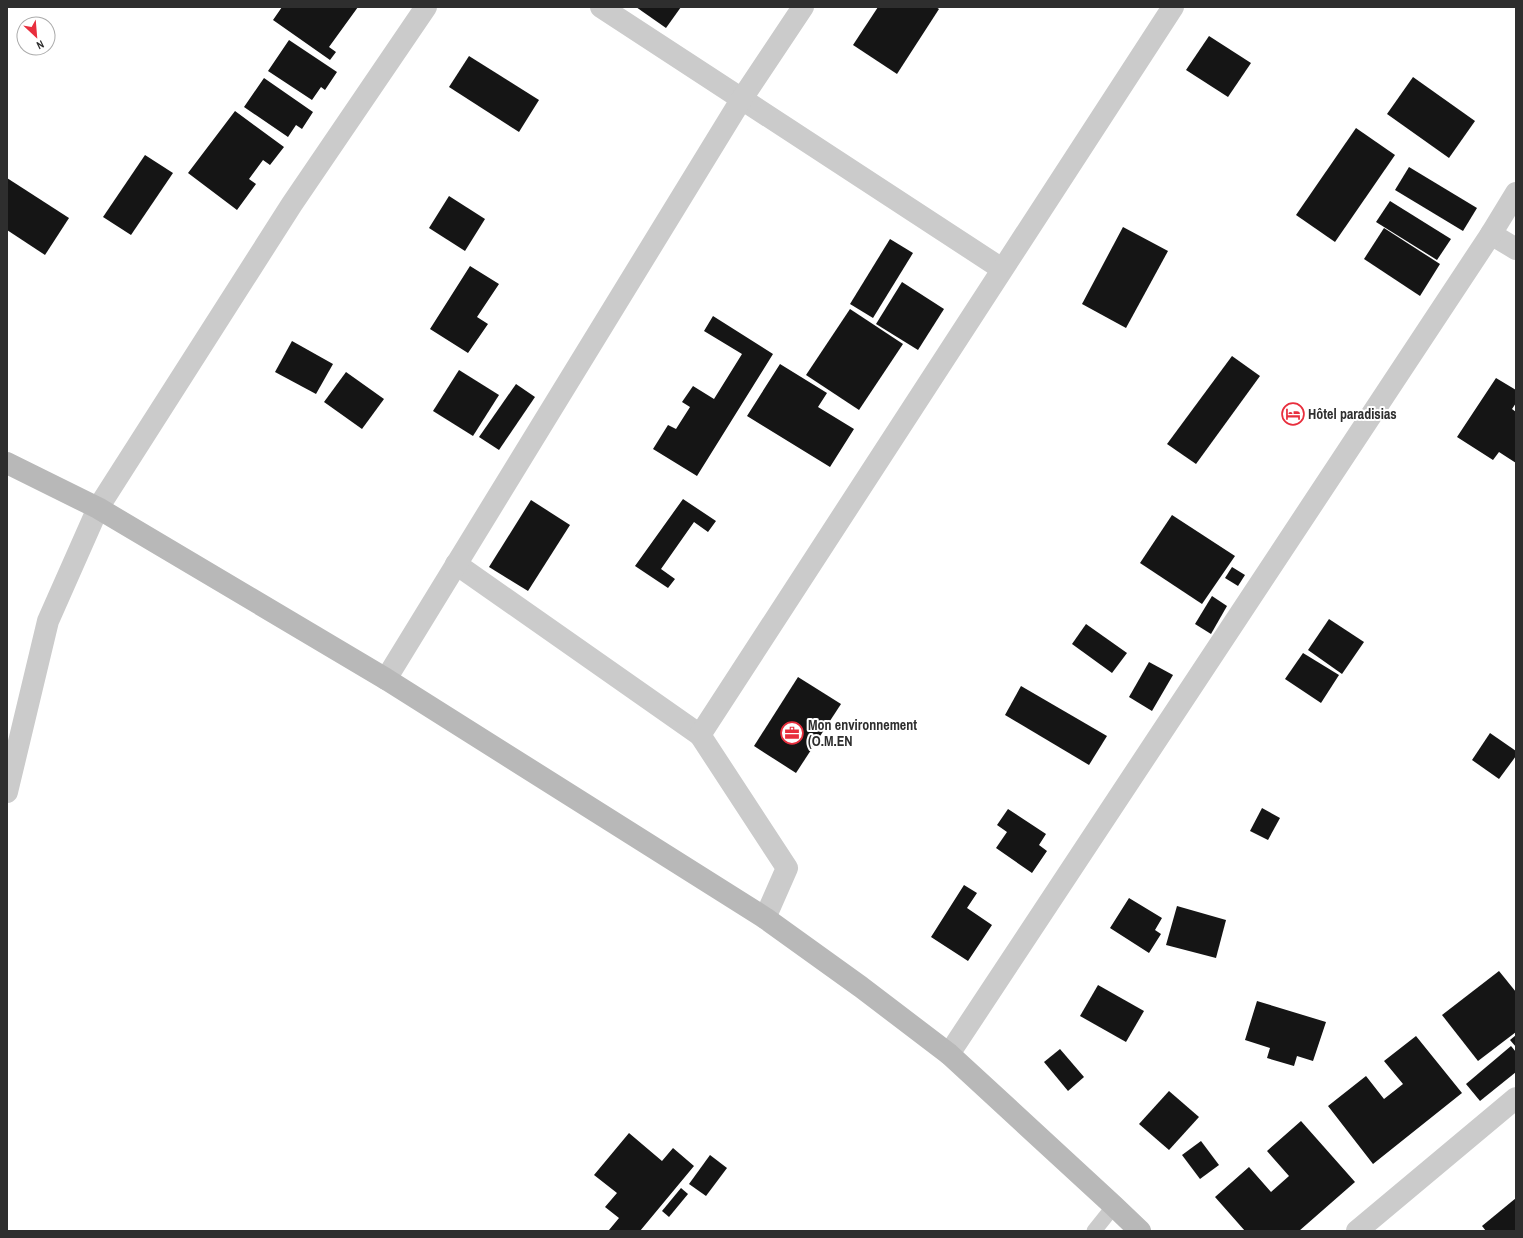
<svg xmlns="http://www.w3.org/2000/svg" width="1523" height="1238" viewBox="0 0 1523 1238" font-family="'Archivo Narrow',sans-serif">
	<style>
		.building { fill: #151515 }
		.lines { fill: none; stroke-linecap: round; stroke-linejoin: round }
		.lane { stroke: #cbcbcb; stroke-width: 15 }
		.street { stroke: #cbcbcb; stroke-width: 22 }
		.secondary { stroke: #b8b8b8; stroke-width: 22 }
		.labels { text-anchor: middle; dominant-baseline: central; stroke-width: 4; stroke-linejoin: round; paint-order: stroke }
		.poi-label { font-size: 14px; font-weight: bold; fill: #2e2e2e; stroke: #fff; text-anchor: start }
	</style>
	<rect width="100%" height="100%" fill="#fff"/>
	<g class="building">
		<path d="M282 7H358L329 47 336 52 330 60 273 20Z"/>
		<path d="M636 7H681L666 28Z"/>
		<path d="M878 7H936L939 9 897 74 853 45Z"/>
		<path d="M1209 36 1251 63 1228 97 1186 70Z"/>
		<path d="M289 40 337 72 325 90 321 87 312 100 268 71Z"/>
		<path d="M469 56 539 100 519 132 449 87Z"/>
		<path d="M1413 77 1475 121 1449 158 1387 114Z"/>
		<path d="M264 78 313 112 302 129 296 125 288 137 244 107Z"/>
		<path d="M235 111 284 147 270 165 263 160 249 179 256 184 237 210 188 173Z"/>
		<path d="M1356 128 1395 155 1335 242 1296 215Z"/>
		<path d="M145 155 173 173 131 235 103 217Z"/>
		<path d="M1409 167 1477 208 1463 231 1395 190Z"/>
		<path d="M7 178 69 218 45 255 7 230Z"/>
		<path d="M449 196 485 219 465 251 429 228Z"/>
		<path d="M1390 201 1451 239 1437 260 1376 222Z"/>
		<path d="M1123 227 1168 251 1126 328 1082 304Z"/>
		<path d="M1384 228 1440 264 1420 296 1364 259Z"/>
		<path d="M890 239 913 253 873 318 850 304Z"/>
		<path d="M470 266 499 284 477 317 488 324 468 353 430 329Z"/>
		<path d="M902 282 944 309 918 350 876 324Z"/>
		<path d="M850 309 903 344 859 410 806 375Z"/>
		<path d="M713 316 773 354 697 476 653 449 668 425 676 429 690 407 682 402 693 386 714 399 742 354 704 331Z"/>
		<path d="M292 341 333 364 316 394 275 372Z"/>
		<path d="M1232 356 1260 376 1196 464 1167 444Z"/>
		<path d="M780 364 827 393 818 407 854 429 830 467 747 416Z"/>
		<path d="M459 370 499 395 473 436 433 411Z"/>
		<path d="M346 372 384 399 362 429 324 402Z"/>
		<path d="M1496 378 1516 390V403L1512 409 1516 412V463L1499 452 1493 460 1457 437Z"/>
		<path d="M516 384 535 397 499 450 479 437Z"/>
		<path d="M683 499 716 521 708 532 694 522 661 569 675 579 668 588 635 566Z"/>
		<path d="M531 500 570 525 528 591 489 567Z"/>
		<path d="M1172 515 1235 556 1202 604 1140 563Z"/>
		<path d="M1232 567 1245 575 1238 586 1225 578Z"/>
		<path d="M1212 596 1227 606 1211 634 1195 624Z"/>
		<path d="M1329 619 1364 642 1342 674 1308 650Z"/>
		<path d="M1086 624 1127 653 1112 673 1072 644Z"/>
		<path d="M1303 653 1339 675 1321 703 1285 679Z"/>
		<path d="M1149 662 1173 675 1152 711 1129 697Z"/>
		<path d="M798 677 841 704 796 773 754 746Z"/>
		<path d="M1021 686 1107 736 1089 765 1005 715Z"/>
		<path d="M1490 733 1516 751V756L1499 779 1472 760Z"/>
		<path d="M1262 808 1280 818 1268 840 1250 831Z"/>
		<path d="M1008 809 1046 834 1039 845 1047 851 1032 873 996 848 1007 832 997 825Z"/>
		<path d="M964 885 977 893 967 908 992 925 968 961 931 937Z"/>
		<path d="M1129 898 1162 918 1155 930 1161 934 1149 953 1110 928Z"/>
		<path d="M1177 906 1226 920 1216 958 1166 945Z"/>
		<path d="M1499 971 1516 992V1032L1478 1061 1442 1015Z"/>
		<path d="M1098 985 1144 1011 1126 1042 1080 1016Z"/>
		<path d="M1257 1001 1326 1022 1313 1061 1297 1056 1294 1066 1267 1058 1270 1048 1245 1040Z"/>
		<path d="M1516 1035V1047L1510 1040Z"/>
		<path d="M1416 1036 1462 1093 1373 1164 1328 1106 1366 1076 1384 1099 1403 1084 1384 1061Z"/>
		<path d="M1511 1046 1516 1052V1072L1480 1101 1466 1084Z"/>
		<path d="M1060 1049 1084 1077 1068 1091 1044 1062Z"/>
		<path d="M1169 1091 1199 1117 1169 1150 1139 1124Z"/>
		<path d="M1301 1121 1355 1182 1299 1231H1245L1215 1197 1249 1167 1271 1192 1289 1176 1267 1151Z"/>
		<path d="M629 1133 662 1161 673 1148 694 1166 640 1231H610L609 1230 619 1218 605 1207 617 1193 594 1175Z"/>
		<path d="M1201 1141 1219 1165 1200 1179 1182 1155Z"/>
		<path d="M710 1155 727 1168 706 1196 689 1184Z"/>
		<path d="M681 1188 688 1194 669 1217 662 1211Z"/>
		<path d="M1516 1198V1231H1486L1482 1226Z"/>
	</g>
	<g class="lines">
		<path class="lane" d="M1094 1231 1114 1206"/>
		<g class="street">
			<path d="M601 7 1002 269"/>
			<path d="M1491 234 1516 249"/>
			<path d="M456 564 700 735"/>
			<path d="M386 679 741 100 803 7"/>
			<path d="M7 792 48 621 98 508 292 204 426 7"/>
			<path d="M765 918 787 868 700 735 1173 7"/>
			<path d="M949 1054 1491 234 1516 193"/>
			<path d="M1357 1231 1516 1098"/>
		</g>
		<path class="secondary" d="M7 463 98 508 386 679 765 918 861 987 949 1054 1114 1206 1140 1231"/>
	</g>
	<defs>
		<g id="hotel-ring" transform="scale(1.15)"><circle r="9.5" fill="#fff" stroke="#e82e3d" stroke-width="1.5"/><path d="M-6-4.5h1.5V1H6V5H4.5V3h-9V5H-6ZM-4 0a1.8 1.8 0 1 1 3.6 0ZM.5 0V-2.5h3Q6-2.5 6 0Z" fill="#e82e3d"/></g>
		<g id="office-ring" transform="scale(1.15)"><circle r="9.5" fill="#fff" stroke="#e82e3d" stroke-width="1.5"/><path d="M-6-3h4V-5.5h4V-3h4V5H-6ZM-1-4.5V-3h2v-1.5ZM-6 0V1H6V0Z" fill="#e82e3d"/></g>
	</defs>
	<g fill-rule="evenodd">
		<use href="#hotel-ring" x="1293" y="414"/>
		<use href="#office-ring" x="792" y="733"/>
	</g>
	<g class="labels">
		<g class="poi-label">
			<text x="1308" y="414">Hôtel paradisias</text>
			<text x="808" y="725">Mon environnement<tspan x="808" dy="16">(O.M.EN</tspan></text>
		</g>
	</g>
	<rect width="1523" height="1238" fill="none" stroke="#2e2e2e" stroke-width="16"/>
	<g transform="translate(36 36) rotate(154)"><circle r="19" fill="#ffffff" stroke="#ababab"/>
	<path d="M0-3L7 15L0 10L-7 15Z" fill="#e82e3d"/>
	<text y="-6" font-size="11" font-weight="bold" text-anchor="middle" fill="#2e2e2e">N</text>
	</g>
</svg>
